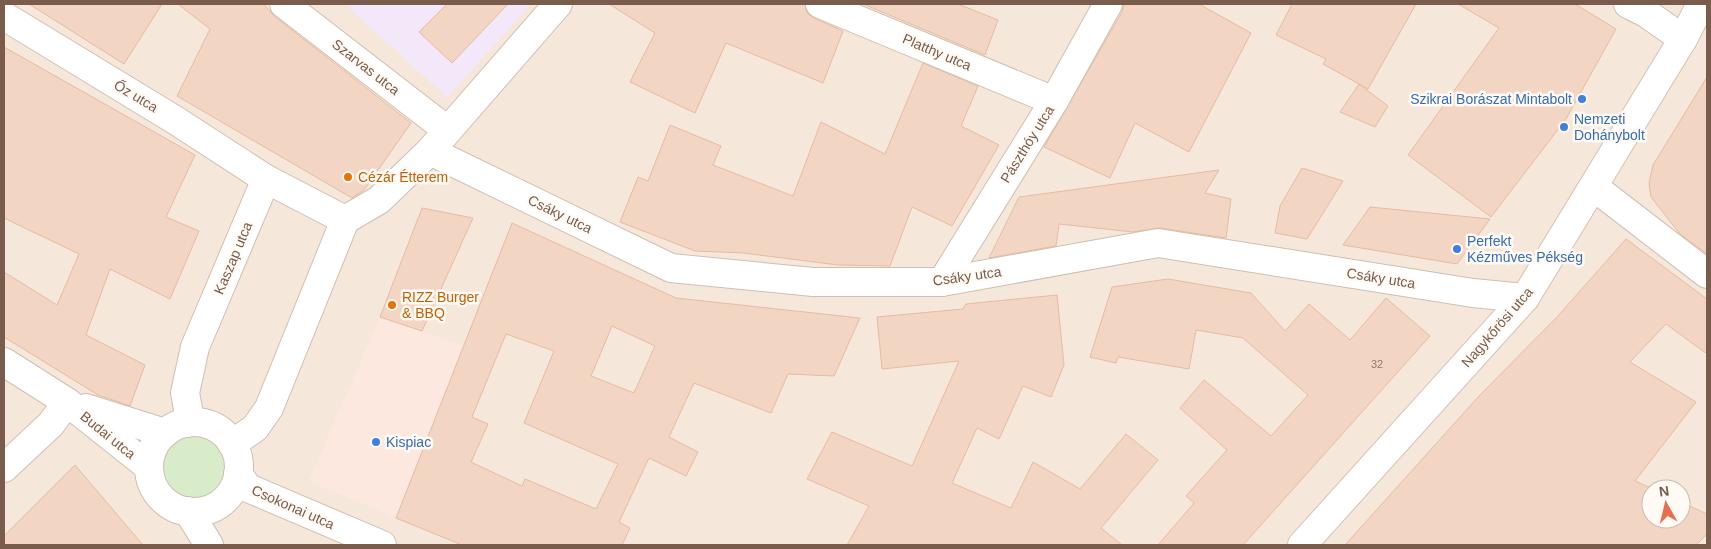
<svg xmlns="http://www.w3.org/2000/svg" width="1711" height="549" viewBox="0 0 1711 549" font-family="Helvetica,sans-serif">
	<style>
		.residential { fill: #f5e8da; fill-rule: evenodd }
		.commercial { fill: #fde8e0 }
		.education { fill: #f3e8fa }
		.green { fill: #d8ecc9 }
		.building { fill: #f3d5c3; stroke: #e6bba3; fill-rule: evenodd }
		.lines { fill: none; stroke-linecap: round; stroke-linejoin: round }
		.street-casing { stroke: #d1beb0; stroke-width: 30 }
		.secondary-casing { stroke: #d6c0b0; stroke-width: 30 }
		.street { stroke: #fff; stroke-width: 28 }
		.secondary { stroke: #fff; stroke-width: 28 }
		.shop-dot { fill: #3f7fe0; stroke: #fffaf3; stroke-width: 2 }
		.food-dot { fill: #e8710a; stroke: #fffaf3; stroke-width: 2 }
		.labels { text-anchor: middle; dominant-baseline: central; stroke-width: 5; stroke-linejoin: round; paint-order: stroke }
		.number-label { font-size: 11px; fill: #987a6a }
		.street-label { font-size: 14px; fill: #7a5c4d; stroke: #fffaf3 }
		.shop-label { font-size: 14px; fill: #366cbe; stroke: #fffaf3; text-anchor: start }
		.food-label { font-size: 14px; fill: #c56008; stroke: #fffaf3; text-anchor: start }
	</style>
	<rect width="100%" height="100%" fill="#fdf6ec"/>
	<path class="residential" d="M4 4H1707V545H4ZM1651 489H1681V519H1651Z"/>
	<path class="commercial" d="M380 317 464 346 396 518 309 481Z"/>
	<path class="education" d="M345 4H531L447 97Z"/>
	<circle class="green" cx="194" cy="468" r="32"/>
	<g class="building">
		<path d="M29 4H162L124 64Z"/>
		<path d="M178 4H264L274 16 411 123 364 190 352 198 177 96 210 29Z"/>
		<path d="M447 4H508L452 63 419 32Z"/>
		<path d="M609 4H805L807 13 814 18 843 31 823 83 726 43 695 113 630 82 655 33Z"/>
		<path d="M863 4H958L998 20 985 55Z"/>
		<path d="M1124 4H1199L1251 33 1189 152 1135 123 1110 178 1044 147 1122 12Z"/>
		<path d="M1292 4H1416L1368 89 1323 64 1326 59 1276 35Z"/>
		<path d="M1458 4H1575L1616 29 1566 119 1491 217 1408 155 1499 28Z"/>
		<path d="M4 47 195 155 166 217 199 231 170 299 110 269 86 335 145 365 130 406 98 395 4 337V272L57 305 79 254 4 218Z"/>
		<path d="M923 63 978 86 961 126 999 145 952 226 912 207 890 266 838 265 743 253 695 251 620 222 638 177 648 181 670 125 721 146 713 165 793 196 821 122 885 154Z"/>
		<path d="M1707 77V254L1680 234 1651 197 1649 183 1653 165Z"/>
		<path d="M1359 84 1388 106 1375 127 1340 112Z"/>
		<path d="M1302 168 1343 181 1307 239 1275 233 1280 206Z"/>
		<path d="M1219 170 1205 193 1231 199 1226 238 1160 228 1133 232 1059 224 1056 246 989 258 1019 197Z"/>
		<path d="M1370 207 1490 219 1457 264 1343 245Z"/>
		<path d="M422 208 473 218 422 331 380 317Z"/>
		<path d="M512 223 676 298 860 318 834 376 788 374 771 413 694 383 669 437 698 452 686 476 649 458 619 522 630 528 622 545H462L396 518ZM612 326 655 346 634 393 591 376ZM506 334 554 351 524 423 618 464 596 509 525 479 522 486 471 462 488 424 472 417Z"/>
		<path d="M1626 239 1707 299V354L1666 324 1630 362 1696 402 1635 481 1653 489H1651V519H1681V502L1707 514V534L1696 545H1345L1479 396 1557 317Z"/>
		<path d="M1168 279 1251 293 1285 331 1309 304 1350 340 1386 298 1430 336 1243 545H1158L1194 503 1186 496 1227 450 1180 408 1204 380 1271 436 1308 395 1243 338 1196 330 1189 369 1118 357 1116 363 1090 357 1112 287Z"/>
		<path d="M1057 295 1064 365 1051 397 1023 386 999 439 977 428 952 483 1011 508 1033 462 1080 489 1126 434 1158 460 1101 528 1122 545H847L869 506 807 479 832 432 912 466 959 361 882 369 877 317 963 309 966 304Z"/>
		<path d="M75 465 143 545H4V536Z"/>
	</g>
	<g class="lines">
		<g class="street-casing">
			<g id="street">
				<path d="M284 4 447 130"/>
				<path d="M820 4 1054 101"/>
				<path d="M1628 4 1646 13 1683 39"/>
				<path d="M4 16 175 120 266 179"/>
				<path d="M430 151 671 268 813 282H942L1158 243 1473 293 1525 298"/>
				<path d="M1594 187 1707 274"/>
				<path d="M942 282 1054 101 1108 4"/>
				<path d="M4 362 67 402 149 467"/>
				<path d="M86 408 165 433"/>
				<circle cx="194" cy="467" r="45"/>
				<path d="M187 423 188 409 185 393 195 347 266 179 345 220"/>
				<path d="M232 444 255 428 269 408 345 220 379 200 430 151 558 4"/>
				<path d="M4 468 51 424 67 402"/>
				<path d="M238 474 248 488 382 545"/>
				<path d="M188 511 209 545"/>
			</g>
		</g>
		<g class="secondary-casing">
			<path id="secondary" d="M1302 545 1525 298 1683 39 1701 4"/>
		</g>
		<use href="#street" class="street"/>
		<use href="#secondary" class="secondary"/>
	</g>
	<g class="shop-dot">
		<circle cx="1582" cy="99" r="5"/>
		<circle cx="1564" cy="127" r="5"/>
		<circle cx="1457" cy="249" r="5"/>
		<circle cx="376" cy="442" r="5"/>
	</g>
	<g class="food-dot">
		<circle cx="348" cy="177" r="5"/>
		<circle cx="392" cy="305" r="5"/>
	</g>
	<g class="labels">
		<g class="number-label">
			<text x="1377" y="364">32</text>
		</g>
		<g class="street-label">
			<text transform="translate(937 52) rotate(23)">Platthy utca</text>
			<text transform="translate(366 67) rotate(38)">Szarvas utca</text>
			<text transform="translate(136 96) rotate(31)">Őz utca</text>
			<text transform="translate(1027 144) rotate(-58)">Pászthóy utca</text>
			<text transform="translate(560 214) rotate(26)">Csáky utca</text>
			<text transform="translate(233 258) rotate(-67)">Kaszap utca</text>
			<text transform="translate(967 276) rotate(-8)">Csáky utca</text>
			<text transform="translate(1381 278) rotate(9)">Csáky utca</text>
			<text transform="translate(1497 327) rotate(-49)">Nagykőrösi utca</text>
			<text transform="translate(108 435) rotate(39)">Budai utca</text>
			<text transform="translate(293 507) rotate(24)">Csokonai utca</text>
		</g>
		<g class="shop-label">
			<text x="1572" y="99" text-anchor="end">Szikrai Borászat Mintabolt</text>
			<text x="1574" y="119">Nemzeti<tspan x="1574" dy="16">Dohánybolt</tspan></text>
			<text x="1467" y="241">Perfekt<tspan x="1467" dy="16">Kézműves Pékség</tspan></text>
			<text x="386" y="442">Kispiac</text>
		</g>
		<g class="food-label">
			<text x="358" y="177">Cézár Étterem</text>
			<text x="402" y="297">RIZZ Burger<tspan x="402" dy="16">&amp; BBQ</tspan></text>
		</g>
	</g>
	<rect width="1711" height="549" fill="none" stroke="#7a5c4d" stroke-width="10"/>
	<g transform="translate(1666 504) rotate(352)"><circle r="24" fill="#fffaf3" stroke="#cabbb1"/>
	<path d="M0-4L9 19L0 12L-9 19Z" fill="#e76f51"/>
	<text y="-8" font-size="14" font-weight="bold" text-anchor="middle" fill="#7a5c4d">N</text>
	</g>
</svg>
